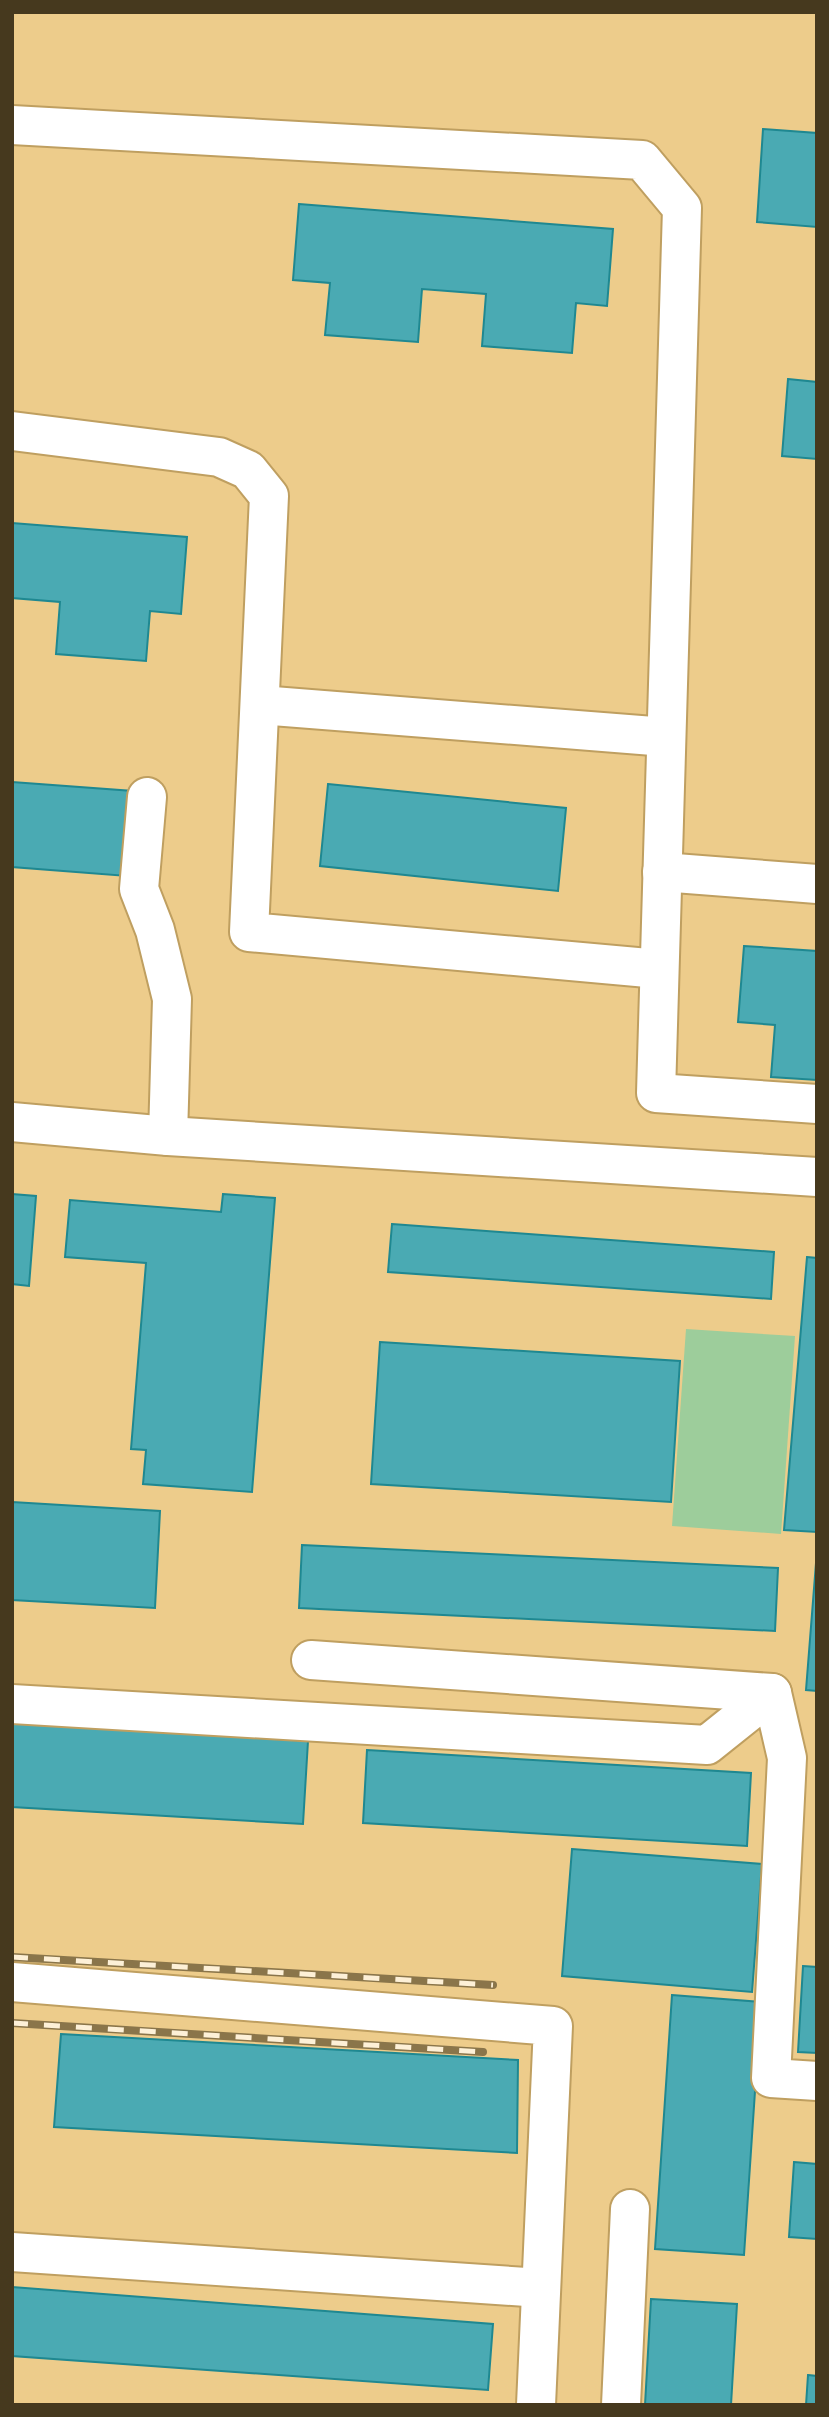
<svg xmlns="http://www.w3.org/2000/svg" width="829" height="2417" viewBox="0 0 829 2417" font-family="Overpass,sans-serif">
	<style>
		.green { fill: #9dcd9b }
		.building { fill: #4aaab3; stroke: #1f8891; stroke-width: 2 }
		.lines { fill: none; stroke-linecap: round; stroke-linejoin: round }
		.minor-casing { stroke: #bf9f60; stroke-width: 42 }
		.minor { stroke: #fff; stroke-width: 38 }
		.rail-casing { stroke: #8a754a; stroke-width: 8 }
		.rail { stroke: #fdf0d7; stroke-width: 5; stroke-dasharray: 16; stroke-linecap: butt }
	</style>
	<rect width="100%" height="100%" fill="#edcc8b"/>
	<path class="green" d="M686 1329 795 1336 781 1534 672 1526Z"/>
	<g class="building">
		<path d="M763 129 817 133V227L757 222Z"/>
		<path d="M299 204 613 229 607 306 576 303 572 353 482 346 486 294 422 289 418 342 325 335 330 283 293 280Z"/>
		<path d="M788 379 817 382V459L782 456Z"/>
		<path d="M12 523 187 537 181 614 150 611 146 661 56 654 60 602 12 598Z"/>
		<path d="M12 782 133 791 127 876 12 867Z"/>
		<path d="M328 784 566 808 558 891 320 866Z"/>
		<path d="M744 946 817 951V1080L771 1077 775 1025 738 1022Z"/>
		<path d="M12 1194 36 1196 29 1286 12 1284Z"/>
		<path d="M223 1194 275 1198 252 1492 143 1484 146 1450 131 1449 146 1263 65 1257 70 1200 221 1212Z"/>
		<path d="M392 1224 774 1252 771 1299 388 1272Z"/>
		<path d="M807 1257 817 1258V1532L784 1530Z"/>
		<path d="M380 1342 680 1361 671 1502 371 1484Z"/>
		<path d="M12 1502 160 1511 155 1608 12 1600Z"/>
		<path d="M302 1545 778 1568 775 1631 299 1608Z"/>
		<path d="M816 1563H817V1691L806 1690Z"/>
		<path d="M12 1723 308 1741 303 1824 12 1807Z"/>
		<path d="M367 1750 751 1773 747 1846 363 1823Z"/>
		<path d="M572 1849 762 1864 752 1992 562 1976Z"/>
		<path d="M803 1966 817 1967V2053L798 2052Z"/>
		<path d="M672 1995 761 2002 744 2255 655 2249Z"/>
		<path d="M61 2034 518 2060 517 2153 54 2127Z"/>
		<path d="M794 2162 817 2164V2239L789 2237Z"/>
		<path d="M12 2287 493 2324 488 2390 12 2356Z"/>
		<path d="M651 2299 737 2304 731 2405H645Z"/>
		<path d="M808 2375 817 2376V2405H806Z"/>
	</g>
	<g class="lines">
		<g class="minor-casing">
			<g id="minor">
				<path d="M12 125 642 160 682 208 656 1093 817 1104"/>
				<path d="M12 431 219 457 248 470 269 496 249 932 659 969"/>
				<path d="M260 705 666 737"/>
				<path d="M147 797 139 889 155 930 172 999 168 1136"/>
				<path d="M662 872 817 884"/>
				<path d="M12 1122 168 1136 817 1177"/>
				<path d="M311 1660 772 1693"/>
				<path d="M12 1704 707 1745 772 1693 787 1758 771 2078 817 2081"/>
				<path d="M12 1982 553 2026 536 2405"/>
				<path d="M12 2252 541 2288"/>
				<path d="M621 2405 630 2209"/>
			</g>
		</g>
		<use href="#minor" class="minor"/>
		<g class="rail-casing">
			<g id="rail">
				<path d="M12 1957 493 1985"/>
				<path d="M12 2023 483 2052"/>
			</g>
		</g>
		<use href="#rail" class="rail"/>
	</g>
	<rect width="829" height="2417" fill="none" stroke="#46391e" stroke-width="28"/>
</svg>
